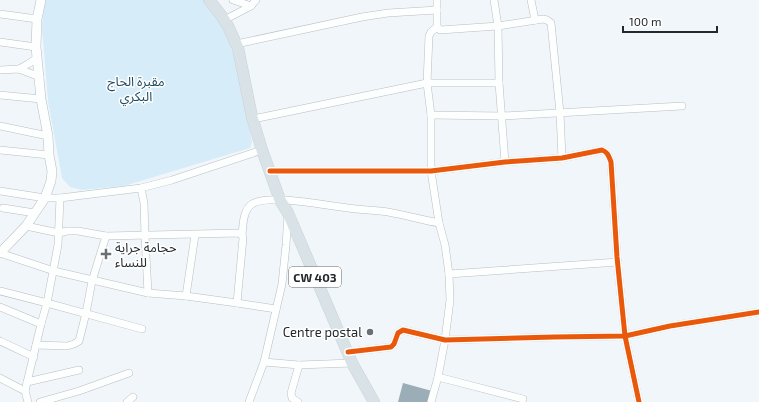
<svg xmlns="http://www.w3.org/2000/svg" width="759" height="402" viewBox="0 0 759 402" font-family="'Exo 2','Noto Sans Arabic',sans-serif">
	<style>
		.green { fill: #d7ecf9 }
		.building { fill: #9badb7 }
		.lines { fill: none; stroke-linecap: round; stroke-linejoin: round }
		.minor-casing { stroke: #b9bec2; stroke-width: 8 }
		.tertiary-casing { stroke: #b9bec2; stroke-width: 10 }
		.primary-casing { stroke: #cdd1d3; stroke-width: 12 }
		.minor { stroke: #fdfefe; stroke-width: 7 }
		.tertiary { stroke: #fdfefe; stroke-width: 9 }
		.primary { stroke: #d9e3e7; stroke-width: 11 }
		.cycleway-casing { stroke: #fff; stroke-width: 8 }
		.cycleway { stroke: #e8590c; stroke-width: 5 }
		.poi-dot { fill: #6a7074; stroke: #fff; stroke-width: 1.5 }
		.labels { text-anchor: middle; dominant-baseline: central; stroke-width: 3; stroke-linejoin: round; paint-order: stroke }
		.shield { fill: #fff; stroke: #64686b; stroke-width: 1 }
		.shield-label { font-size: 12px; font-weight: bold; fill: #22282c }
		.park-label { font-size: 13px; fill: #1f4b61; stroke: #fff }
		.poi-label { font-size: 13px; fill: #22282c; stroke: #fff; text-anchor: start }
	</style>
	<rect width="100%" height="100%" fill="#f0f6fa"/>
	<path class="green" d="M46 0H204L221 19 233 44 252 142 250 148 124 186 82 190 70 187 62 178 48 101 42 27 43 9Z"/>
	<path class="building" d="M403 383 432 391 429 402H398Z"/>
	<g class="lines">
		<g class="minor-casing">
			<g id="minor">
				<path d="M233 0 251 6"/>
				<path d="M437 0V25L438 28 440 30 498 26 543 19 547 20 551 23 560 113 562 158"/>
				<path d="M494 0 498 26 499 83 505 162"/>
				<path d="M531 0 535 20"/>
				<path d="M0 14 37 19"/>
				<path d="M228 18 251 6 256 0"/>
				<path d="M0 42 36 47"/>
				<path d="M241 43 362 17 388 13 437 10"/>
				<path d="M19 69 28 64 37 58"/>
				<path d="M0 70 19 69 40 77"/>
				<path d="M0 95 41 99"/>
				<path d="M431 115 502 116 682 106"/>
				<path d="M258 118 427 83H499"/>
				<path d="M0 126 48 136"/>
				<path d="M0 150 49 155"/>
				<path d="M270 171H431L505 162 562 158 602 150C608 152 609 157 611 162L617 257 625 336 639 402"/>
				<path d="M141 188 144 203 145 236 148 293"/>
				<path d="M0 191 45 198H60L141 188 172 180 262 150"/>
				<path d="M3 208 35 213"/>
				<path d="M26 226 59 233 67 231H78L106 236 240 233 242 235 243 238 237 303"/>
				<path d="M242 235C243 225 243 210 252 204 269 193 327 206 348 208 362 210 375 210 388 212 405 215 422 220 439 223"/>
				<path d="M0 253 54 271 148 293 186 296 237 303 276 309"/>
				<path d="M449 274 618 262"/>
				<path d="M0 291 47 303 142 329"/>
				<path d="M186 296 195 235"/>
				<path d="M0 307 41 324"/>
				<path d="M0 341 34 357"/>
				<path d="M36 345 67 346 74 344 79 341 86 313 92 281 106 236"/>
				<path d="M348 352 391 347 394 344 398 333 403 330 445 340 554 337 625 336 670 326 759 312"/>
				<path d="M264 362 299 365 352 363"/>
				<path d="M438 377 523 399"/>
				<path d="M0 378 25 391"/>
				<path d="M27 382 79 370"/>
				<path d="M28 402 25 391 41 324 47 303 58 245 60 198"/>
				<path d="M40 402 79 391 129 373"/>
				<path d="M127 402 133 397"/>
				<path d="M249 402 264 362 282 284 286 245 288 215"/>
				<path d="M298 402 292 398 291 393 299 365"/>
				<path d="M431 402 438 377 445 340 450 300 449 274 445 245 439 223 431 171V115L427 83 429 36 431 32 437 27"/>
			</g>
		</g>
		<g class="tertiary-casing">
			<path id="tertiary" d="M0 253 26 226 45 198 51 181 52 171 49 155 48 136 41 99 36 47 37 19 41 0"/>
		</g>
		<g class="primary-casing">
			<path id="primary" d="M209 0 221 15 228 26 238 48 252 117 262 150 280 200 288 213 352 363 374 402"/>
		</g>
		<use href="#minor" class="minor"/>
		<use href="#tertiary" class="tertiary"/>
		<use href="#primary" class="primary"/>
		<g class="cycleway-casing">
			<g id="cycleway">
				<path d="M270 171H431L505 162 562 158 602 150C608 152 609 157 611 162L617 257 625 336 639 402"/>
				<path d="M348 352 391 347 394 344 398 333 403 330 445 340 554 337 625 336 670 326 759 312"/>
			</g>
		</g>
		<use href="#cycleway" class="cycleway"/>
	</g>
	<g class="poi-dot">
		<path d="M104 248h4v4h4v4h-4v4h-4v-4h-4v-4h4z"/>
		<circle cx="370" cy="332" r="4"/>
	</g>
	<g class="labels">
		<rect class="shield" x="289" y="267" width="52" height="20" rx="3"/>
		<g class="shield-label">
			<text x="315" y="277">CW 403</text>
		</g>
		<g class="park-label">
			<text x="136" y="81">مقبرة الحاج<tspan x="136" dy="15">البكري</tspan></text>
		</g>
		<g class="poi-label">
			<text x="115" y="247">حجامة جراية<tspan x="115" dy="15">للنساء</tspan></text>
			<text x="362" y="332" text-anchor="end">Centre postal</text>
		</g>
	</g>
	<path d="M623 26v6h94v-6" fill="none" stroke="#22282c" stroke-width="2"/>
	<text x="629" y="26" font-size="12" fill="#22282c" stroke="#ffffff" stroke-width="3" paint-order="stroke">100 m</text>
</svg>
